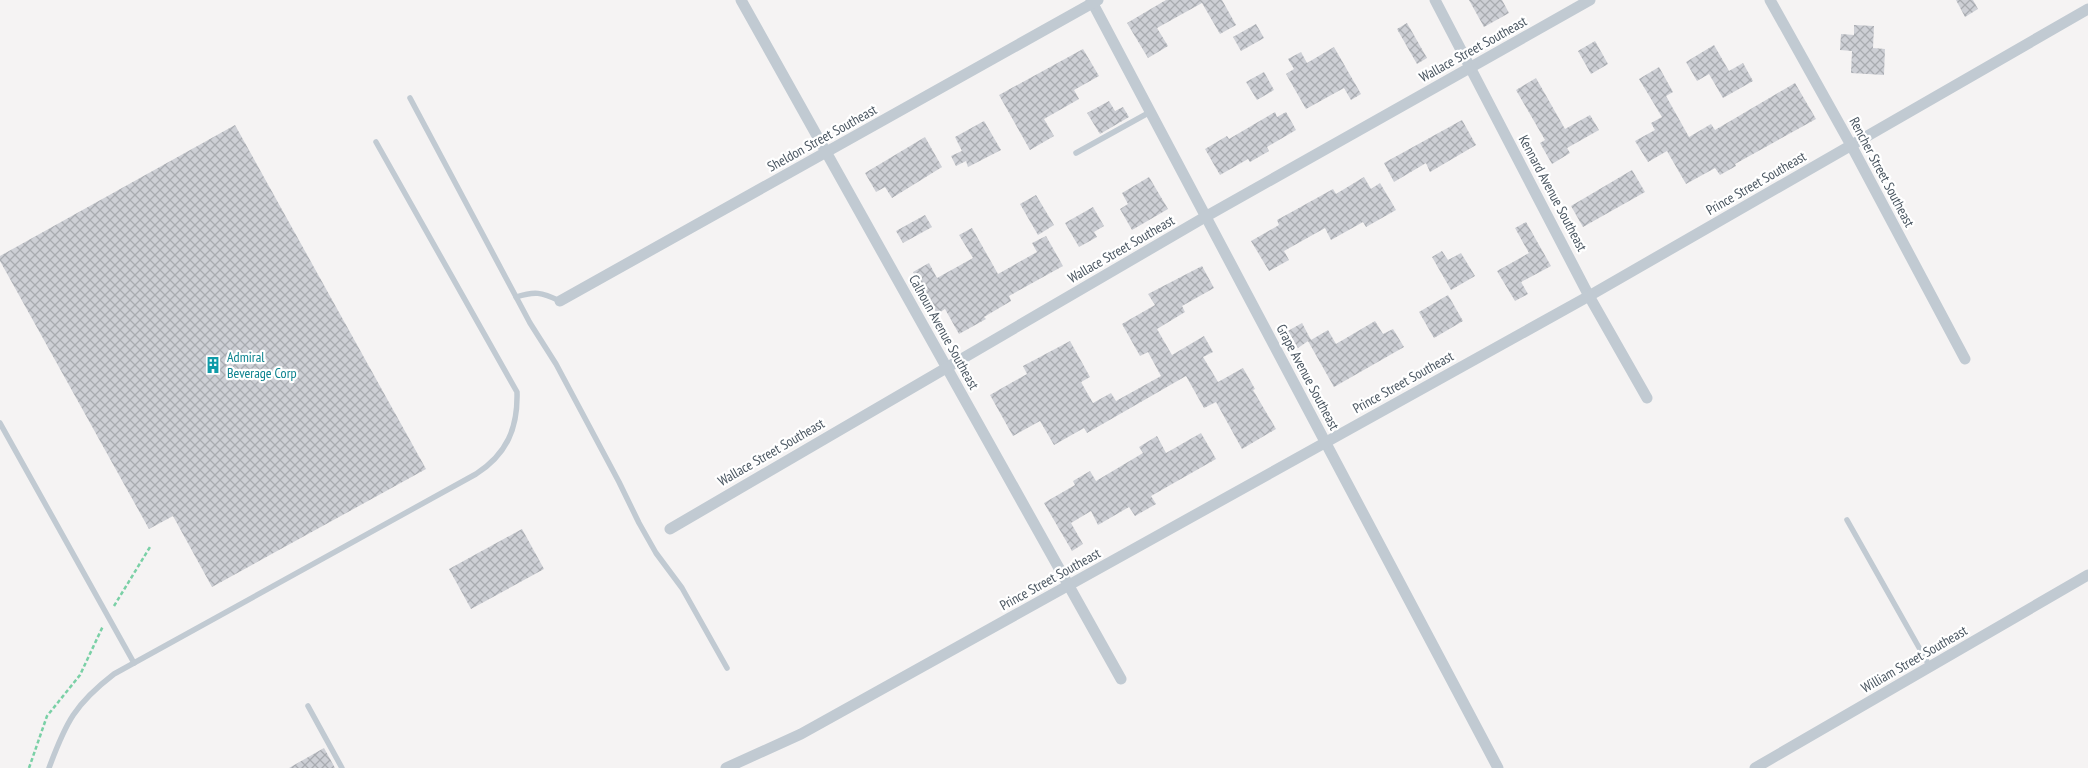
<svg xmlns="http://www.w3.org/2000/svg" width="2088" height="768" viewBox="0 0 2088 768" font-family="'PT Sans Narrow',sans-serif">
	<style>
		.building { fill: url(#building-cross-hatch) }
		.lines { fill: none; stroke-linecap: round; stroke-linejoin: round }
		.path { stroke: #7ad0a6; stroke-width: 2.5; stroke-dasharray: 4 2.5; stroke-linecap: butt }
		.service { stroke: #c1cad2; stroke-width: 5.5 }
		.minor { stroke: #c1cad2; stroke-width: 11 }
		.labels { text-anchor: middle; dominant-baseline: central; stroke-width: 4.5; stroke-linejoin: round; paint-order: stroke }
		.street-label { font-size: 14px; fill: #4a5661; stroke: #fff }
		.culture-label { font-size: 14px; fill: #0d838f; stroke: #fff; text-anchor: start }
	</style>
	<defs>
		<pattern id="building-cross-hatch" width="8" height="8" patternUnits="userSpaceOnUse" patternTransform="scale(1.25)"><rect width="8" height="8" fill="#cdcfd5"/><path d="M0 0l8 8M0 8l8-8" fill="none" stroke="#a8abb0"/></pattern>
	</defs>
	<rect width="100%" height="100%" fill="#f5f3f3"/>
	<g class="building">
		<path d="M1166 0H1222L1236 25 1220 34 1202 3 1157 28 1168 46 1148 58 1127 23Z"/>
		<path d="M1469 0H1502L1509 13 1484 27Z"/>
		<path d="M1956 0H1973L1978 9 1965 17Z"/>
		<path d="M1407 23 1427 58 1417 64 1397 29Z"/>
		<path d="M1256 24 1264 38 1241 51 1233 37Z"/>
		<path d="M1854 25 1874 26 1873 48 1885 49 1884 75 1851 73 1852 51 1840 50 1841 34 1854 35Z"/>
		<path d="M1595 41 1608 64 1591 74 1578 51Z"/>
		<path d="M1714 45 1729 71 1743 63 1753 81 1723 98 1709 74 1697 81 1686 62Z"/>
		<path d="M1334 47 1361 94 1351 100 1344 88 1306 109 1286 74 1294 69 1288 59 1301 52 1307 63Z"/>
		<path d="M1083 49 1099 76 1074 90 1079 99 1044 119 1054 136 1030 150 999 95Z"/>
		<path d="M1659 67 1673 92 1666 96 1689 137 1711 124 1715 130 1795 83 1816 119 1735 164 1736 166 1720 175 1715 168 1686 184 1667 151 1648 162 1635 141 1655 130 1651 123 1662 117 1639 79Z"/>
		<path d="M1264 72 1274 90 1257 100 1246 82Z"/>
		<path d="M1536 78 1565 129 1590 115 1599 130 1567 148 1570 153 1552 164 1540 143 1545 140 1516 90Z"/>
		<path d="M1109 101 1115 111 1123 107 1129 117 1100 134 1087 113Z"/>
		<path d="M1275 112 1277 117 1286 112 1296 130 1267 147 1269 151 1250 162 1248 159 1220 175 1205 149 1227 136 1229 139Z"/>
		<path d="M1462 120 1476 145 1430 172 1426 163 1394 182 1384 163Z"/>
		<path d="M984 121 1001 150 968 167 966 161 956 166 951 156 962 151 955 137Z"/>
		<path d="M235 125 426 469 212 587 173 516 149 529 0 261V256Z"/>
		<path d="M925 137 942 167 892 198 885 187 876 192 865 173Z"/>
		<path d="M1632 170 1645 192 1583 227 1571 206Z"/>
		<path d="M1149 177 1168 209 1132 230 1120 209 1128 204 1122 193Z"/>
		<path d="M1364 177 1371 189 1380 183 1396 210 1366 227 1363 222 1331 240 1325 228 1284 251 1289 260 1269 271 1251 241 1279 225 1277 220 1297 209 1333 189 1336 194Z"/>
		<path d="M1036 195 1054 225 1038 235 1020 204Z"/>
		<path d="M1093 207 1104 226 1094 232 1097 237 1079 247 1065 223Z"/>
		<path d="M925 215 932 227 903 243 896 231Z"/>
		<path d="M1526 222 1551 266 1521 282 1528 294 1515 301 1497 271 1529 253 1515 228Z"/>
		<path d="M972 228 998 274 1037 252 1032 243 1046 236 1063 266 1009 296 1011 301 984 317 986 319 959 334 945 309 937 314 913 272 929 263 937 278 973 258 959 235Z"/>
		<path d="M1442 251 1448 260 1461 253 1475 276 1451 290 1432 257Z"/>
		<path d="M1202 266 1214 288 1182 306 1185 312 1157 329 1172 355 1204 336 1213 352 1203 357 1218 382 1243 368 1255 389 1253 390 1276 429 1242 449 1216 402 1204 408 1186 376 1087 433 1084 428 1054 445 1040 421 1013 436 990 395 1027 374 1023 366 1070 341 1090 377 1081 382 1093 403 1111 393 1116 401 1161 376 1148 352 1140 356 1122 324 1155 305 1148 294Z"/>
		<path d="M1448 295 1463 321 1434 338 1419 312Z"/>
		<path d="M1375 321 1383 334 1393 329 1404 347 1334 387 1308 341 1298 348 1288 331 1302 323 1311 340 1328 330 1336 344Z"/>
		<path d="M1201 433 1216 459 1151 496 1156 504 1135 516 1129 507 1098 525 1091 511 1071 523 1083 544 1072 551 1044 503 1075 485 1073 481 1090 471 1096 481 1143 453 1139 447 1157 436 1166 453Z"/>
		<path d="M522 529 544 569 471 609 449 569Z"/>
		<path d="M324 748 335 768H289Z"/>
	</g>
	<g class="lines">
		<g class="path">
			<path d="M114 606 150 547"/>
			<path d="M29 768 47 716 80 675 103 626"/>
		</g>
		<g class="service">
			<path d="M410 98 530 323 556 364 619 482 639 523 656 553 682 588 727 668"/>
			<path d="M1076 153 1150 112"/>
			<path d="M516 297C535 291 541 292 560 301"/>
			<path d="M0 423 134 663"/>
			<path d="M1847 520 1930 667"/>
			<path d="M308 706 342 768"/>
			<path d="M49 768C66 722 75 704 114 674L476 474C507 454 518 428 517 392L376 142"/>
		</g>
		<g class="minor">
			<path d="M741 0 1121 679"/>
			<path d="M1091 0 1498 768"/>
			<path d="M1435 0 1589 296 1647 398"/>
			<path d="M1770 0 1851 145 1965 359"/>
			<path d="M560 301 1098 0"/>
			<path d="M670 529 1205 217 1590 0"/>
			<path d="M726 768 801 734 1589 296 2088 9"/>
			<path d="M1755 768 2088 575"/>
		</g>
	</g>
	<defs>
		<g id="building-bare" transform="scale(1.35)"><path d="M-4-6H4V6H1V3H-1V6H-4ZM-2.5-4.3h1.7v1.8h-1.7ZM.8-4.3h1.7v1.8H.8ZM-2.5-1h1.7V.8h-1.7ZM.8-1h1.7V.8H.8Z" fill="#0f9aa8" stroke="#fff" stroke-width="2.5" paint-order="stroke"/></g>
	</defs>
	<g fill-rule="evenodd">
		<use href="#building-bare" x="213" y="365"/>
	</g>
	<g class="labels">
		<g class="street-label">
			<text transform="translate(1473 49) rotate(-29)">Wallace Street Southeast</text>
			<text transform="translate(822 138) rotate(-29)">Sheldon Street Southeast</text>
			<text transform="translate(1882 172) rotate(62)">Rencher Street Southeast</text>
			<text transform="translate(1756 183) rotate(-30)">Prince Street Southeast</text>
			<text transform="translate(1553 193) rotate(62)">Kennard Avenue Southeast</text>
			<text transform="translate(1121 249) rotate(-30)">Wallace Street Southeast</text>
			<text transform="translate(944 332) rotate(61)">Calhoun Avenue Southeast</text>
			<text transform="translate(1308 377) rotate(62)">Grape Avenue Southeast</text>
			<text transform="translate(1403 382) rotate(-29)">Prince Street Southeast</text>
			<text transform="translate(771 452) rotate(-30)">Wallace Street Southeast</text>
			<text transform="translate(1050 579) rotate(-29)">Prince Street Southeast</text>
			<text transform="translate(1914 659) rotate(-30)">William Street Southeast</text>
		</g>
		<g class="culture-label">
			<text x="227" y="357">Admiral<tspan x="227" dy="16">Beverage Corp</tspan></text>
		</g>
	</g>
</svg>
